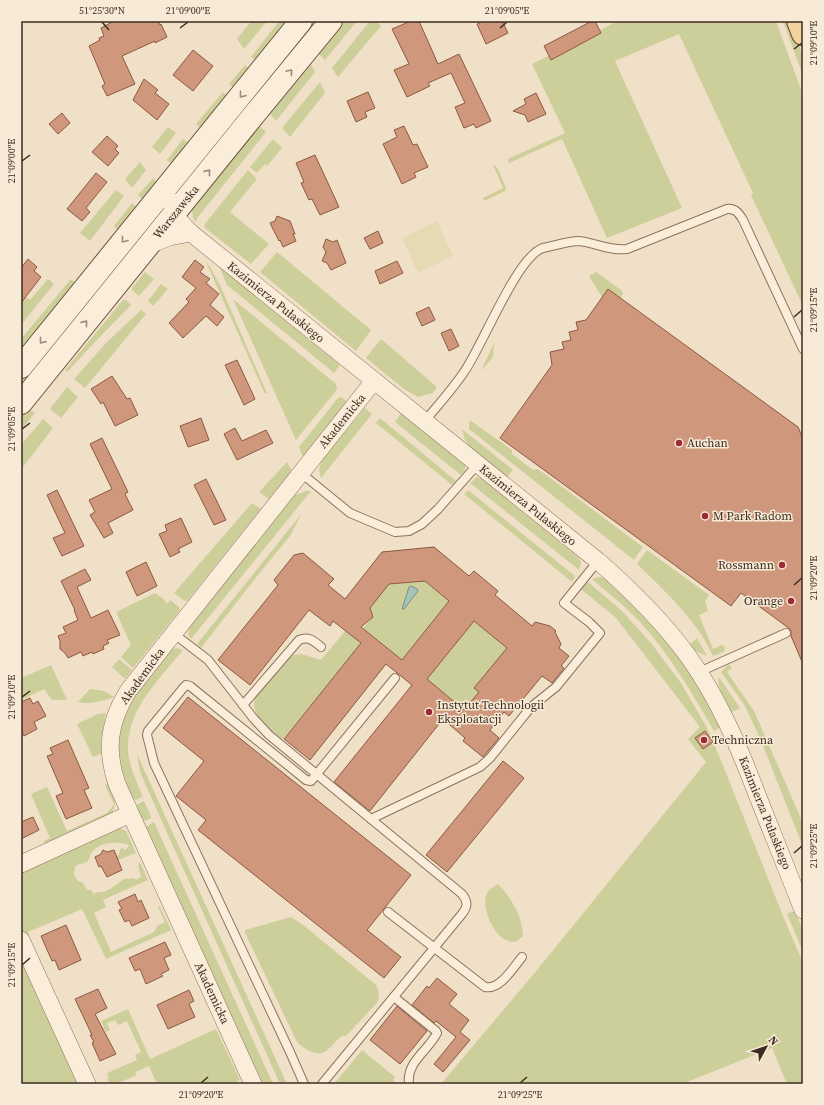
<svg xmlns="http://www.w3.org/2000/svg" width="824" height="1105" viewBox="0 0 824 1105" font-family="'Source Serif 4',serif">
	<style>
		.farmland { fill: #e6dab4 }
		.green { fill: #cdcf9a }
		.water { fill: #a8c4b9; stroke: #6e9387 }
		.building { fill: #cf987c; stroke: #8c5941; fill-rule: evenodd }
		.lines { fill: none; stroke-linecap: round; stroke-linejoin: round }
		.service-casing { stroke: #8c725c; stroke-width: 10 }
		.minor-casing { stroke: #8c725c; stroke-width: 18 }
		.secondary-casing { stroke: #6e533f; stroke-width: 24 }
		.primary-casing { stroke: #5a4030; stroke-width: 24 }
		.service { stroke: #faeedb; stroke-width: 8 }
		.minor { stroke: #faeedb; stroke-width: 17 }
		.secondary { stroke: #faeedb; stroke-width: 22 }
		.primary { stroke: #f3d29f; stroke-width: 22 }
		.oneway { stroke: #9b8c7e }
		.ticks { fill: none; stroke: #3c2b20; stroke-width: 1.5 }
		.poi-dot { fill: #9d2a34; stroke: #f7ebd7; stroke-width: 1.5 }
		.labels { text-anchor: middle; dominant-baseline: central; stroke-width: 3; stroke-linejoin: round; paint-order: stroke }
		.street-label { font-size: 12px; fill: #3c2b20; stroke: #f7ebd7 }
		.poi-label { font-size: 12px; fill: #3c2b20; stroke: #f7ebd7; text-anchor: start }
		.neatline { fill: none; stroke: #3c2b20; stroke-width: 1.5 }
		.ticks-label { font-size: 10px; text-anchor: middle; fill: #3c2b20 }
	</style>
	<rect width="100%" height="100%" fill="#f0e0c7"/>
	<path class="farmland" d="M437 221 453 256 418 273 402 238Z"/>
	<g class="green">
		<path d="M251 21H267L244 49 237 39Z"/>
		<path d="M279 21H292L259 62 251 57Z"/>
		<path d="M342 21H357L325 60 319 54 318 50Z"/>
		<path d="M370 21H376L381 26 338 77 332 68Z"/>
		<path d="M618 21H776L803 95V306L751 195 753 193 679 34 615 61 682 208 607 238 562 139 509 163 508 159 565 133 532 64Z"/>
		<path d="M783 21H790L803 56V76Z"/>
		<path d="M310 63 315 72 276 121 268 111Z"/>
		<path d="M245 65 249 69 233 88 229 84Z"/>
		<path d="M320 82 325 93 290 137 282 128Z"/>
		<path d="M223 92 227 96 203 130 196 124Z"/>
		<path d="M258 125 266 132 198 217 195 222 193 218 192 208Z"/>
		<path d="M168 127 176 133 160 154 152 147Z"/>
		<path d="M183 139 191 145 172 164 167 160Z"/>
		<path d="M273 139 282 148 267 166 265 164 257 173 250 167Z"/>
		<path d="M140 162 146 170 132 188 125 179Z"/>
		<path d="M493 165H494L498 169 506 188 505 191 484 201 483 198 503 188Z"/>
		<path d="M248 170 257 179 230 212 269 244 251 264 205 228 204 225Z"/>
		<path d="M153 178 158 183 145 202 138 195Z"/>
		<path d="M116 190 124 196 90 241 80 233Z"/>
		<path d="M132 203 139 209 120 232 114 226Z"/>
		<path d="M277 252 371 330 356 351 260 272Z"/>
		<path d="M206 262 210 267 220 285 267 393 265 394Z"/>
		<path d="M219 266 340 365 334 373 227 285Z"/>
		<path d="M145 272 154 279 139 296 133 291 132 288Z"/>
		<path d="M596 272 621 290 623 293 621 298 608 289 602 297 589 276Z"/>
		<path d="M48 279 54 284 21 325V294L30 300Z"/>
		<path d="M71 279 75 283 21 354V339Z"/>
		<path d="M161 284 168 289 153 306 148 301Z"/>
		<path d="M233 299 336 384 337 388 335 392 296 440Z"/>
		<path d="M123 300H126L131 305 94 343 67 372 65 370Z"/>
		<path d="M141 310 146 314 85 388 74 379 105 344Z"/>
		<path d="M381 339 437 387 433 393 418 397 404 389 366 358Z"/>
		<path d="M494 343 493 357 481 371Z"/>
		<path d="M67 387 78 397 61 418 50 409Z"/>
		<path d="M341 397 347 402 303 457 299 447 338 398Z"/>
		<path d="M365 408 372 414 321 478 319 469 322 460Z"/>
		<path d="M29 409 35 413 21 430V417Z"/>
		<path d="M401 413 465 465V470L461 475 395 422Z"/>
		<path d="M380 418 456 481 452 485 376 423Z"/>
		<path d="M43 419 53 428 23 467 21 465V445Z"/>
		<path d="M471 421 512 450V454L533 470 538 469 643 547 634 560 469 429V422Z"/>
		<path d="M462 429 513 470 507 477 470 447 465 440Z"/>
		<path d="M287 462 292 471 269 499 259 492Z"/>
		<path d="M477 477 481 478 578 557 581 562 579 570 470 483Z"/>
		<path d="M468 490 575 576 572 582 464 494Z"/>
		<path d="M306 491H311L191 639 188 635 189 627 291 499 295 495Z"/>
		<path d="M252 503 261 509 187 601H185L174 593Z"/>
		<path d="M302 513 290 536 254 580 201 648 197 644Z"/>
		<path d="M647 550 709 595 705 601 708 611 699 615 713 649 722 645 725 647 724 652 713 656C709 649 706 641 701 634 683 608 660 586 637 564Z"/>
		<path d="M598 577C609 577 617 589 625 596 651 621 674 648 694 678 704 694 712 711 721 727L714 731C692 693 670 655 640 622 625 606 608 593 592 579Z"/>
		<path d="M414 578H421L449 601 402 660 363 628 373 617 372 613 368 611 391 581 401 580 402 583 414 582Z"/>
		<path d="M588 582 621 610 651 643 681 683 707 728 720 758 783 916 803 963V1084H787L772 1048 682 1084H441L537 970 706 762 688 739 700 727 616 618 581 589Z"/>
		<path d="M155 593 165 600V602L168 603 170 600 179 607 180 610 133 668 121 657 131 645 116 612Z"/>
		<path d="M474 621 507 648 508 655 474 688 479 692 464 710 427 679Z"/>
		<path d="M345 631 361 643 282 740C272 730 249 715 255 698L293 655 302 654 321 660Z"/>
		<path d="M697 638 707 656 695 651 689 645Z"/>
		<path d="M176 648 183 650C157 682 119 717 130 763 133 774 138 785 142 795V797L136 800 133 799C119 767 111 736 129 704 132 697 138 692 142 686 152 674 162 662 171 650Z"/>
		<path d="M119 659 132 670 125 679 112 667Z"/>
		<path d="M729 664 732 668 727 672 754 711 803 823V847L760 738 745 706 721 672Z"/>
		<path d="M51 665 67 700H52L44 689 21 700V678Z"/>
		<path d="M719 677 740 708 732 712 730 711C725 700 716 689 719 677Z"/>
		<path d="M90 689 104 691 114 697C102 701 89 705 78 702Z"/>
		<path d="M106 713 101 740V754L93 757 77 724 98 714Z"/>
		<path d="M137 754 287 1084H280L147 788 140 772Z"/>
		<path d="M109 783C114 798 118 801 111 816L45 846 44 841 50 838 31 794 47 787 67 831 107 813 114 804 105 785Z"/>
		<path d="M144 801 151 816V818L145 821 142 820 136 806 138 804Z"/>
		<path d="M154 822 273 1084H262L146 827Z"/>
		<path d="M118 827 126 831 136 853 118 860 116 856 119 855 120 849 122 848 126 850 129 845C118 841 101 842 93 851 90 854 90 859 87 862L77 865 75 867 74 874 78 881 83 883 87 890H91L94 894 98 892H103L110 889 124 879 134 878 136 880 141 877 138 866 140 862 148 880 103 900 106 907 94 913 111 952 154 932 157 926 165 922 158 907 159 905 171 930 106 959 82 909 28 932 29 935 25 937 21 929V871Z"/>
		<path d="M498 884C512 899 522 915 523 936L517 941 511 942C508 941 505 939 502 938 491 929 478 901 490 889 492 887 495 886 498 884Z"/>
		<path d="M795 911 803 931V952L787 914Z"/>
		<path d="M291 917 302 924 376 985C379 991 380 996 377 1003L346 1036H342C336 1040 332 1047 326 1051 317 1058 303 1048 297 1042L245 933V930Z"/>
		<path d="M21 956 80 1084H21Z"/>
		<path d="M128 1009 150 1059 216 1029 240 1080 232 1084H157L149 1066 135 1072 137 1075 116 1084H110L107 1078H109L107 1073 137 1060 135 1055 141 1052 127 1021 118 1025 115 1020 107 1023 110 1030 106 1032 101 1021Z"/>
		<path d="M362 1050 395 1077 393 1080 397 1084H334Z"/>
	</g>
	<path class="water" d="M411 586 417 589 418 591 404 609H402L409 587Z"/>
	<g class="building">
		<path d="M114 21H158L160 25 161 24 167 37 155 43V41L122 56 135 84 107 96 102 86 105 84 89 46 100 40 99 38 104 36 101 28Z"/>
		<path d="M411 21H419L438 64 459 54 491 121 476 128 474 124 464 128 455 107 465 103 451 73 428 83 430 86 407 97 394 70 409 64 392 29Z"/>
		<path d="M483 21H502L508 33 486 44 477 24Z"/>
		<path d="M592 21H595L601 33 551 60 544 46Z"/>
		<path d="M193 50 213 66 193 91 173 75Z"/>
		<path d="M144 79 158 90 155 93 169 104 157 120 133 100Z"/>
		<path d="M368 92 375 108 365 112 367 117 356 122 347 101Z"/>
		<path d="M536 93 546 114 528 122 525 115 513 111 526 104 524 99Z"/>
		<path d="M62 113 70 123 58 134 49 124Z"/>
		<path d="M404 126 413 145 417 144 428 167 414 173 416 177 402 184 383 144 397 137 394 130Z"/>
		<path d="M107 136 118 146 115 149 119 153 108 166 92 152Z"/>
		<path d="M315 155 339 207 320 215 312 199 309 200 301 183 304 182 296 163Z"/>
		<path d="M96 173 107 182 86 208 90 212 82 221 67 209Z"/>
		<path d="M277 216 290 221 295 234H293L296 241 283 247 280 240 279 241 270 223 275 221Z"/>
		<path d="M378 231 383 243 370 249 364 238Z"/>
		<path d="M326 239 333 242 337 240 346 263 331 270 327 263 322 261 326 252 323 247Z"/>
		<path d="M28 259 37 267 34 271 41 277 21 303V268Z"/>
		<path d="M195 260 204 267 200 272 210 279 206 283 219 294 210 305 224 317 217 326 206 316 183 338 169 323 189 302 186 299 196 288 182 277Z"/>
		<path d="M397 261 403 273 380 284 375 271Z"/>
		<path d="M608 289 798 427 803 439V664L791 636V631L790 629 741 593 731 606 500 438 552 365 550 352 564 349 562 342 571 340 569 332 578 330 576 322 586 320Z"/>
		<path d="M429 307 435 320 422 326 416 313Z"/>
		<path d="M451 329 459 346 449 351 441 333Z"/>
		<path d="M237 360 255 399 244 405 225 365Z"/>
		<path d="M112 376 127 399 130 398 138 415 115 426 103 402 101 404 91 389Z"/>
		<path d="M201 418 209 440 188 447 180 426Z"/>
		<path d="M235 428 242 441 266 430 273 443 237 460 224 434Z"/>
		<path d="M102 438 128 492 125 494 133 510 108 523 113 533 104 538 90 515 95 512 89 500 112 489 90 444Z"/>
		<path d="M206 479 226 520 214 525 194 485Z"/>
		<path d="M57 490 84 546 62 556 53 538 65 533 47 495Z"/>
		<path d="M181 518 192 542 178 549 180 552 170 557 159 534 167 531 165 525Z"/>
		<path d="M434 547 469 576 474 571 498 591 495 595 532 626 535 622 550 626 556 631 555 632 561 644 559 648 569 656 561 666 564 668 552 683 542 676 509 716 504 712 490 730 499 738 483 757 463 741 465 738 443 719 370 811 334 782 412 685 386 664 310 760 284 739 361 643 333 621 330 626 309 610 250 685 218 660 278 585 274 580 294 555 303 553 334 579 328 585 345 599 382 552ZM425 581 449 601 402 660 361 627 373 617 370 608 389 584ZM474 621 507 648 474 688 479 692 464 710 427 679Z"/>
		<path d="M146 562 157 586 137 596 126 572Z"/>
		<path d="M85 569 91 580 77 587 91 618 108 610 120 635 107 640 109 643 103 646 104 649 93 654 92 652 83 656 81 652 68 658 65 653 60 649V641L58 636 66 633 63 627 78 620 74 610H75L61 581Z"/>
		<path d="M188 697 411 875 367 930 401 957 384 978 198 830 206 820 176 796 204 761 163 728Z"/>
		<path d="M30 698 33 704 38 701 46 716 34 722 37 729 24 736 21 729V702Z"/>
		<path d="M705 731 713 742 703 749 695 738Z"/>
		<path d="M68 740 89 788 84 790 92 808 66 819 56 796 63 793 47 756 53 754 50 748Z"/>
		<path d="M503 761 524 778 447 872 426 855Z"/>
		<path d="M33 817 39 830 21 839V822Z"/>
		<path d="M103 850 107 852 114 850 122 870 107 877 101 866 99 867 95 857 101 854Z"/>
		<path d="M135 894 138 902 141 900 149 918 132 926 129 920 125 922 119 910 122 909 118 902Z"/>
		<path d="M66 925 81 960 59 970 55 960 52 961 41 936Z"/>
		<path d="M165 942 171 955 164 958 169 970 161 974 163 976 146 984 140 969 135 971 129 958Z"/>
		<path d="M437 978 457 994 449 1004 469 1020 460 1032 470 1040 443 1072 434 1064 456 1037 436 1021 434 1023 412 1005 427 986 429 988Z"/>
		<path d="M98 989 107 1008 95 1014 116 1054 100 1061 92 1043 94 1042 90 1035H92L75 999Z"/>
		<path d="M189 990 194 1001 189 1004 195 1017 168 1029 157 1005Z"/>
		<path d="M397 1006 427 1031 400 1064 370 1040Z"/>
	</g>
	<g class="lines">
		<g class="service-casing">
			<g id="service">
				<path d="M424 422C438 405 452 390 464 372 482 347 517 256 543 248 552 246 570 241 579 241 596 243 610 251 627 249L727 209C735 208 739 213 743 220L803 349"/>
				<path d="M301 473 350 513 395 532 409 531 422 524 438 509 477 465"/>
				<path d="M173 633 208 660 254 719 269 735 462 894C468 902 468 906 462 914L322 1084"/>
				<path d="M699 672 786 633"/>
				<path d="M243 705 299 640C309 636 314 641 321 647"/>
				<path d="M371 819 480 767 490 758 531 707 556 687 600 633 589 622 564 603 598 561"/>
				<path d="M388 912 485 987C500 990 513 968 522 957"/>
				<path d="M394 997 436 1031 437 1033C428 1051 406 1062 409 1084"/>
				<path d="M304 1084 290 1052 154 763 147 735 148 731 184 687 186 685 190 686 306 780 311 781 395 678"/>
			</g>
		</g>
		<g class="minor-casing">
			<g id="minor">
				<path d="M172 202C172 215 182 224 191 233L598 561C631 590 662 620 688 656 719 699 739 747 758 797 773 835 788 872 803 910"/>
				<path d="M149 245 169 237 191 233"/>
				<path d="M21 864 130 814"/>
				<path d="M21 940 87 1084"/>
				<path d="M253 1084 117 784C105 749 109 722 128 691L374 381"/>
			</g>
		</g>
		<g class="secondary-casing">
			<g id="secondary">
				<path d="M21 367 301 21"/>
				<path d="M21 403 253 116 331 21"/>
			</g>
		</g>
		<g class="primary-casing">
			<path id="primary" d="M798 21 803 34"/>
		</g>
		<use href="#service" class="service"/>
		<use href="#minor" class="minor"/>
		<use href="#secondary" class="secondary"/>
		<use href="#primary" class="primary"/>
	</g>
	<defs><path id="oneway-chevron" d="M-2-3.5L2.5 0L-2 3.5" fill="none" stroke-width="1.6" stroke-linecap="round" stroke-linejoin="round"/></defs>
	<g class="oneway">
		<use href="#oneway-chevron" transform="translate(290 72) rotate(-50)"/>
		<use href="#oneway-chevron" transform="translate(242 95) rotate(129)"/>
		<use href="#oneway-chevron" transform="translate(208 172) rotate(-51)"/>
		<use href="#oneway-chevron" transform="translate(124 240) rotate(128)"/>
		<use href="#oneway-chevron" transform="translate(85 323) rotate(-51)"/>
		<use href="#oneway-chevron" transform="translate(42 341) rotate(129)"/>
	</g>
	<path class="ticks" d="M102 22 109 30M180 28 188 22M500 28 507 22M794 49 802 43M22 161 30 155M794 317 802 310M22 429 30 423M794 585 802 578M22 697 30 691M794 853 802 846M22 965 30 958M201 1083 208 1077M520 1083 527 1077"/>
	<g class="poi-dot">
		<circle cx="679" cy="443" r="4"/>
		<circle cx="705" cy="516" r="4"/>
		<circle cx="782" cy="565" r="4"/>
		<circle cx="791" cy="601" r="4"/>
		<circle cx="429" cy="712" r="4"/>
		<circle cx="704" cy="740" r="4"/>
	</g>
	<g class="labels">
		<g class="street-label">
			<text transform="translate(176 212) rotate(-51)">Warszawska</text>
			<text transform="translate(276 302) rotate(39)">Kazimierza Pułaskiego</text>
			<text transform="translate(342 421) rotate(-51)">Akademicka</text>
			<text transform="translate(528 505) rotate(39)">Kazimierza Pułaskiego</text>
			<text transform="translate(142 676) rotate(-54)">Akademicka</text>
			<text transform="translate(765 813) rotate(68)">Kazimierza Pułaskiego</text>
			<text transform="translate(212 993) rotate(65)">Akademicka</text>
		</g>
		<g class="poi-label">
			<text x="687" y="443">Auchan</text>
			<text x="713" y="516">M Park Radom</text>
			<text x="774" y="565" text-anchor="end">Rossmann</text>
			<text x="783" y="601" text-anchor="end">Orange</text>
			<text x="437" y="705">Instytut Technologii<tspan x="437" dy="14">Eksploatacji</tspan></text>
			<text x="712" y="740">Techniczna</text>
		</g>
	</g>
	<rect width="824" height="1105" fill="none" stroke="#f7ebd7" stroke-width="44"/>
	<g transform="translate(766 1047) rotate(50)" stroke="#f7ebd7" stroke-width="3" paint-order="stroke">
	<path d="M0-3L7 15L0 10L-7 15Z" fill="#3c2b20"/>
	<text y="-6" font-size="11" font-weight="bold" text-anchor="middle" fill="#3c2b20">N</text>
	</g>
	<rect x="22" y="22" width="780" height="1061" class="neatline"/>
	<g class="ticks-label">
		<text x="102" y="14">51°25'30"N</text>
		<text x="188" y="14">21°09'00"E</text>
		<text x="507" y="14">21°09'05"E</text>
		<text transform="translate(813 43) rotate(-90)" y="4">21°09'10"E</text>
		<text transform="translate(11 161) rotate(-90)" y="4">21°09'00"E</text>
		<text transform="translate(813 310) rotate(-90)" y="4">21°09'15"E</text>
		<text transform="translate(11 429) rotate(-90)" y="4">21°09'05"E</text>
		<text transform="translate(813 578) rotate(-90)" y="4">21°09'20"E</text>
		<text transform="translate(11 697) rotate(-90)" y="4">21°09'10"E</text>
		<text transform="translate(813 846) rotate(-90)" y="4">21°09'25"E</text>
		<text transform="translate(11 965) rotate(-90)" y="4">21°09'15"E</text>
		<text x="201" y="1098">21°09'20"E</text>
		<text x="520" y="1098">21°09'25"E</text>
	</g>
</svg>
